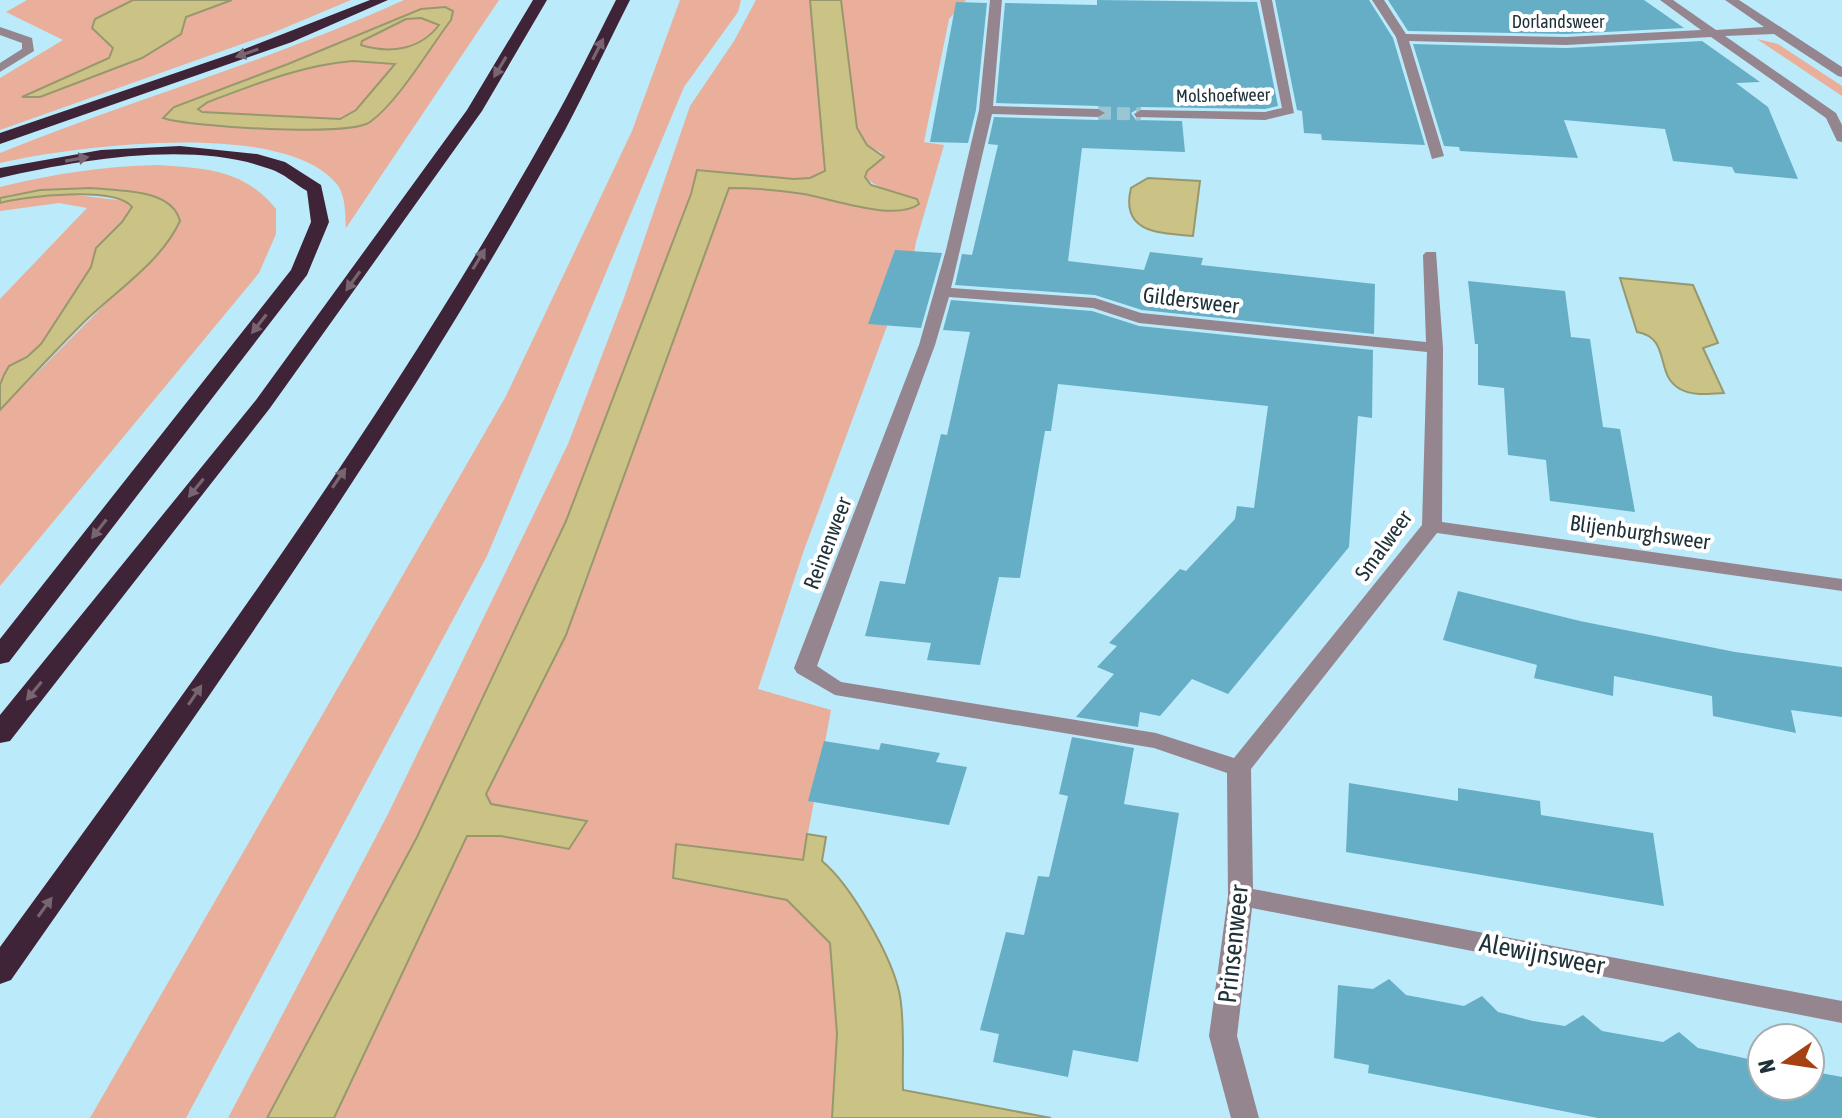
<svg xmlns="http://www.w3.org/2000/svg" width="1842" height="1118" viewBox="0 0 1842 1118" font-family="'Asap Condensed',sans-serif">
	<style>
		.green { fill: #e9af9a; fill-rule: evenodd }
		.water { fill: #cbc385; stroke: #98986e; stroke-width: 2; fill-rule: evenodd }
		.building { fill: #65aec6 }
		.lines { fill: none; stroke-linecap: round; stroke-linejoin: round }
		.minor-tunnel { stroke: #9cc5d3; stroke-width: 13; stroke-dasharray: 13 6; stroke-linecap: butt }
		.minor { fill: #95858f; fill-rule: evenodd }
		.highway { fill: #3f2336; fill-rule: evenodd }
		.oneway { fill: #796572 }
		.labels { text-anchor: middle; dominant-baseline: central; stroke-width: 8; stroke-linejoin: round; paint-order: stroke }
		.far-street-label { font-size: 18px; fill: #203239; stroke: #fff }
		.street-label { font-size: 22px; fill: #203239; stroke: #fff }
		.near-street-label { font-size: 26px; fill: #203239; stroke: #fff }
	</style>
	<rect width="100%" height="100%" fill="#bbeafa"/>
	<g class="green">
		<path d="M27 0H133L96 19 92 27 113 48 109 58 29 99 142 58 181 34 186 17 232 0H351L270 34 0 130V78L63 40 6 12Z"/>
		<path d="M404 0H499L346 228C345 212 346 194 335 182 280 119 73 146 0 163V153C133 99 273 60 404 0ZM445 7 451 20C429 49 398 102 370 122 351 137 188 127 163 118L174 107 288 64 421 9Z"/>
		<path d="M680 0H741L738 12 684 87 487 556 186 1118H90L506 396 632 131Z"/>
		<path d="M756 0H810L825 171 810 178 794 179 697 170 691 194 566 521 417 837 267 1118H228L388 814 568 444 624 298 690 106 734 41Z"/>
		<path d="M841 0H966L949 19 924 142 944 145 916 242 906 296 887 326 804 550 758 689 831 710 803 860 677 844 674 878 787 900 830 943 837 1034 832 1118H334L467 836H501L568 849 586 820 491 804 486 794 566 635 729 188C752 189 774 190 797 193 826 197 895 221 919 204 904 194 875 189 864 176L882 153 867 145 857 128Z"/>
		<path d="M421 18 439 25C419 51 391 54 361 45L362 41 406 19Z"/>
		<path d="M1757 39 1778 44 1842 86V96Z"/>
		<path d="M353 61 395 64 356 110 340 119 202 112 198 109 208 102 310 66Z"/>
		<path d="M158 165C206 168 245 170 276 209V234L259 273 0 586V410L111 298 136 193 14 194 0 198V187C53 174 104 166 158 165Z"/>
		<path d="M67 194 127 201 131 204V211L104 240 91 267 41 344 27 357 14 363 0 385V299L87 208 59 203 0 211V203L22 197Z"/>
	</g>
	<g class="water">
		<path d="M133 0H232L186 17 181 34 142 58 40 97H22L109 58 113 48 92 28 95 19Z"/>
		<path d="M810 0H841L857 128 867 145 884 157 867 171 865 177 871 185 917 199 919 204C895 222 832 199 804 194 779 190 754 188 729 188L566 635 486 794 491 804 587 821 569 849 501 836H467L334 1118H267L417 837 566 521 691 194 697 170 794 179 810 178 825 171Z"/>
		<path d="M445 7 453 11 451 20C429 49 398 102 370 122 350 137 189 127 163 118L174 107 288 64 421 9ZM421 18 439 25C420 50 390 54 361 45L362 41 406 19ZM353 61 395 64 356 110 340 119 202 112 198 109 208 102C256 84 302 65 353 61Z"/>
		<path d="M1148 178 1200 181 1193 236C1159 233 1120 233 1131 188Z"/>
		<path d="M91 188C118 191 172 188 180 221 160 264 115 291 82 324 54 352 27 381 0 410V385L4 375 9 366 27 357 41 344 91 267 96 248 122 222 132 207C115 186 25 196 0 203V198L40 190Z"/>
		<path d="M1620 278 1693 285 1718 343 1703 348 1724 393C1710 394 1692 396 1680 389 1654 375 1672 338 1637 332Z"/>
		<path d="M807 834 826 837 822 861C851 885 893 958 900 996 905 1026 902 1060 903 1090L1051 1118H832L837 1034 830 943 787 900 673 878 676 844 803 860Z"/>
	</g>
	<g class="building">
		<path d="M1097 0 1257 2 1278 106 1265 109 1141 107 1131 113 1136 120 1182 121 1185 152 1082 148 1068 261 1144 270 1150 252 1203 258 1201 265 1375 284 1374 334 1142 310 1095 295 955 285 962 254 972 255 998 145 988 144 994 117 1098 120 1108 114 1098 106 996 103 1005 3 1097 5Z"/>
		<path d="M1275 0H1369L1393 38 1425 145 1322 140 1321 134 1304 133 1302 111 1297 110Z"/>
		<path d="M1388 0H1644L1684 28 1566 34 1408 31Z"/>
		<path d="M956 2 987 3 976 110 968 143 930 142Z"/>
		<path d="M1702 41 1760 82 1736 83 1768 107 1798 179 1735 173 1732 167 1673 161 1665 129 1564 120 1578 158 1460 151 1459 147 1444 146 1413 44 1566 48Z"/>
		<path d="M895 250 942 253 921 328 868 324Z"/>
		<path d="M1468 281 1565 291 1571 337 1590 339 1603 427 1620 429 1635 512 1550 501 1546 460 1508 455 1504 388 1478 385V344H1475Z"/>
		<path d="M951 300 1092 311 1139 326 1373 350 1372 418 1358 416 1349 547 1228 694 1192 679 1160 716 1140 712 1138 727 1076 717 1114 674 1097 667 1117 646 1109 643 1180 569 1186 571 1235 519 1237 506 1254 508 1268 406 1058 384 1051 431H1045L1020 578 999 577 980 665 927 660 931 643 865 636 880 581 905 584 941 434 947 435 970 332 943 330Z"/>
		<path d="M1458 591 1580 621 1735 652 1842 667V717L1791 710 1796 733 1713 716 1712 696 1614 676 1613 696 1534 678 1537 665 1443 640Z"/>
		<path d="M1072 737 1134 748 1124 804 1179 813 1138 1062 1073 1050 1068 1077 993 1062 999 1034 980 1030 1006 932 1024 935 1038 876 1049 877 1068 796 1059 794Z"/>
		<path d="M824 741 879 750 881 743 940 753 936 762 967 767 949 825 808 801Z"/>
		<path d="M1349 783 1458 801V788L1540 801 1541 815 1653 833 1664 906 1346 852Z"/>
		<path d="M1389 979 1406 995 1464 1006 1482 996 1498 1012 1533 1021 1565 1026 1583 1015 1602 1031 1663 1042 1679 1032 1698 1048 1762 1062V1086H1810V1071L1842 1077V1118H1598L1368 1073 1369 1065 1334 1058 1338 985 1373 989Z"/>
	</g>
	<g class="lines">
		<path class="minor-tunnel" d="M1098 113 1141 114"/>
		<g class="minor">
			<path d="M990 0H1002L993 106 1098 109 1105 113 1098 117 992 114 951 288 1095 298 1141 313 1426 342 1423 255 1426 252H1436L1443 348 1442 522 1842 579V591L1437 533 1251 769 1253 889 1842 1001V1023L1252 908 1237 1036 1259 1118H1231L1209 1036 1228 896 1227 773 1154 748 835 695 797 673 794 668 919 345 946 250 979 110ZM949 297 1093 308 1139 323 1427 352 1422 525 1234 758 1156 733 841 682 817 666 935 345Z"/>
			<path d="M1260 0H1272L1294 113 1265 120 1136 117 1134 114 1141 110 1265 112 1282 108Z"/>
			<path d="M1372 0H1384L1406 34 1566 37 1701 30 1660 0H1673L1716 30 1764 27 1725 0H1739L1842 67V77L1838 76 1774 34 1725 36 1836 113 1842 125V142L1837 141 1826 118 1711 37 1566 45 1409 41 1444 156 1432 159 1396 37Z"/>
			<path d="M0 27 32 38 34 51 0 72V63L22 49V43L0 35Z"/>
		</g>
		<g class="highway">
			<path d="M370 0H388L292 42 0 144V133L234 53Z"/>
			<path d="M533 0H547L482 111 270 408 10 741 0 743V715L256 400 467 110Z"/>
			<path d="M616 0H630C608 43 588 87 565 130 403 426 204 703 11 980L0 984V947C193 682 389 415 549 129 573 87 594 43 616 0Z"/>
			<path d="M180 146 257 154 285 162 321 185 329 222 307 275 9 662 0 664V639L291 270 311 222 307 191C295 184 283 173 270 169 191 140 79 160 0 178V168L101 150Z"/>
		</g>
	</g>
	<defs><path id="oneway-solid" d="M-6-.8H1V-3.2L6.5 0L1 3.2V.8H-6Z" transform="scale(2)"/></defs>
	<g class="oneway">
		<use href="#oneway-solid" transform="translate(598 49) rotate(-63)"/>
		<use href="#oneway-solid" transform="translate(247 53) rotate(161)"/>
		<use href="#oneway-solid" transform="translate(500 67) rotate(121)"/>
		<use href="#oneway-solid" transform="translate(77 159) rotate(-10)"/>
		<use href="#oneway-solid" transform="translate(479 259) rotate(-59)"/>
		<use href="#oneway-solid" transform="translate(353 281) rotate(126)"/>
		<use href="#oneway-solid" transform="translate(259 324) rotate(128)"/>
		<use href="#oneway-solid" transform="translate(339 478) rotate(-56)"/>
		<use href="#oneway-solid" transform="translate(196 488) rotate(129)"/>
		<use href="#oneway-solid" transform="translate(99 529) rotate(128)"/>
		<use href="#oneway-solid" transform="translate(34 691) rotate(129)"/>
		<use href="#oneway-solid" transform="translate(195 695) rotate(-56)"/>
		<use href="#oneway-solid" transform="translate(45 907) rotate(-54)"/>
	</g>
	<g class="labels">
		<g class="far-street-label">
			<text x="1558" y="21">Dorlandsweer</text>
			<text transform="translate(1223 95) rotate(-1)">Molshoefweer</text>
		</g>
		<g class="street-label">
			<text transform="translate(1191 300) rotate(7)">Gildersweer</text>
			<text transform="translate(1640 532) rotate(8)">Blijenburghsweer</text>
			<text transform="translate(827 543) rotate(-69)">Reinenweer</text>
			<text transform="translate(1383 545) rotate(-54)">Smalweer</text>
		</g>
		<g class="near-street-label">
			<text transform="translate(1233 944) rotate(-84)">Prinsenweer</text>
			<text transform="translate(1542 954) rotate(11)">Alewijnsweer</text>
		</g>
	</g>
	<g transform="translate(1786 1062) rotate(257)"><circle r="38" fill="#ffffff" stroke="#a6adb0" stroke-width="2"/>
	<path d="M0-6L14 30L0 20L-14 30Z" fill="#a64113"/>
	<text y="-12" font-size="22" font-weight="bold" text-anchor="middle" fill="#203239">N</text>
	</g>
</svg>
